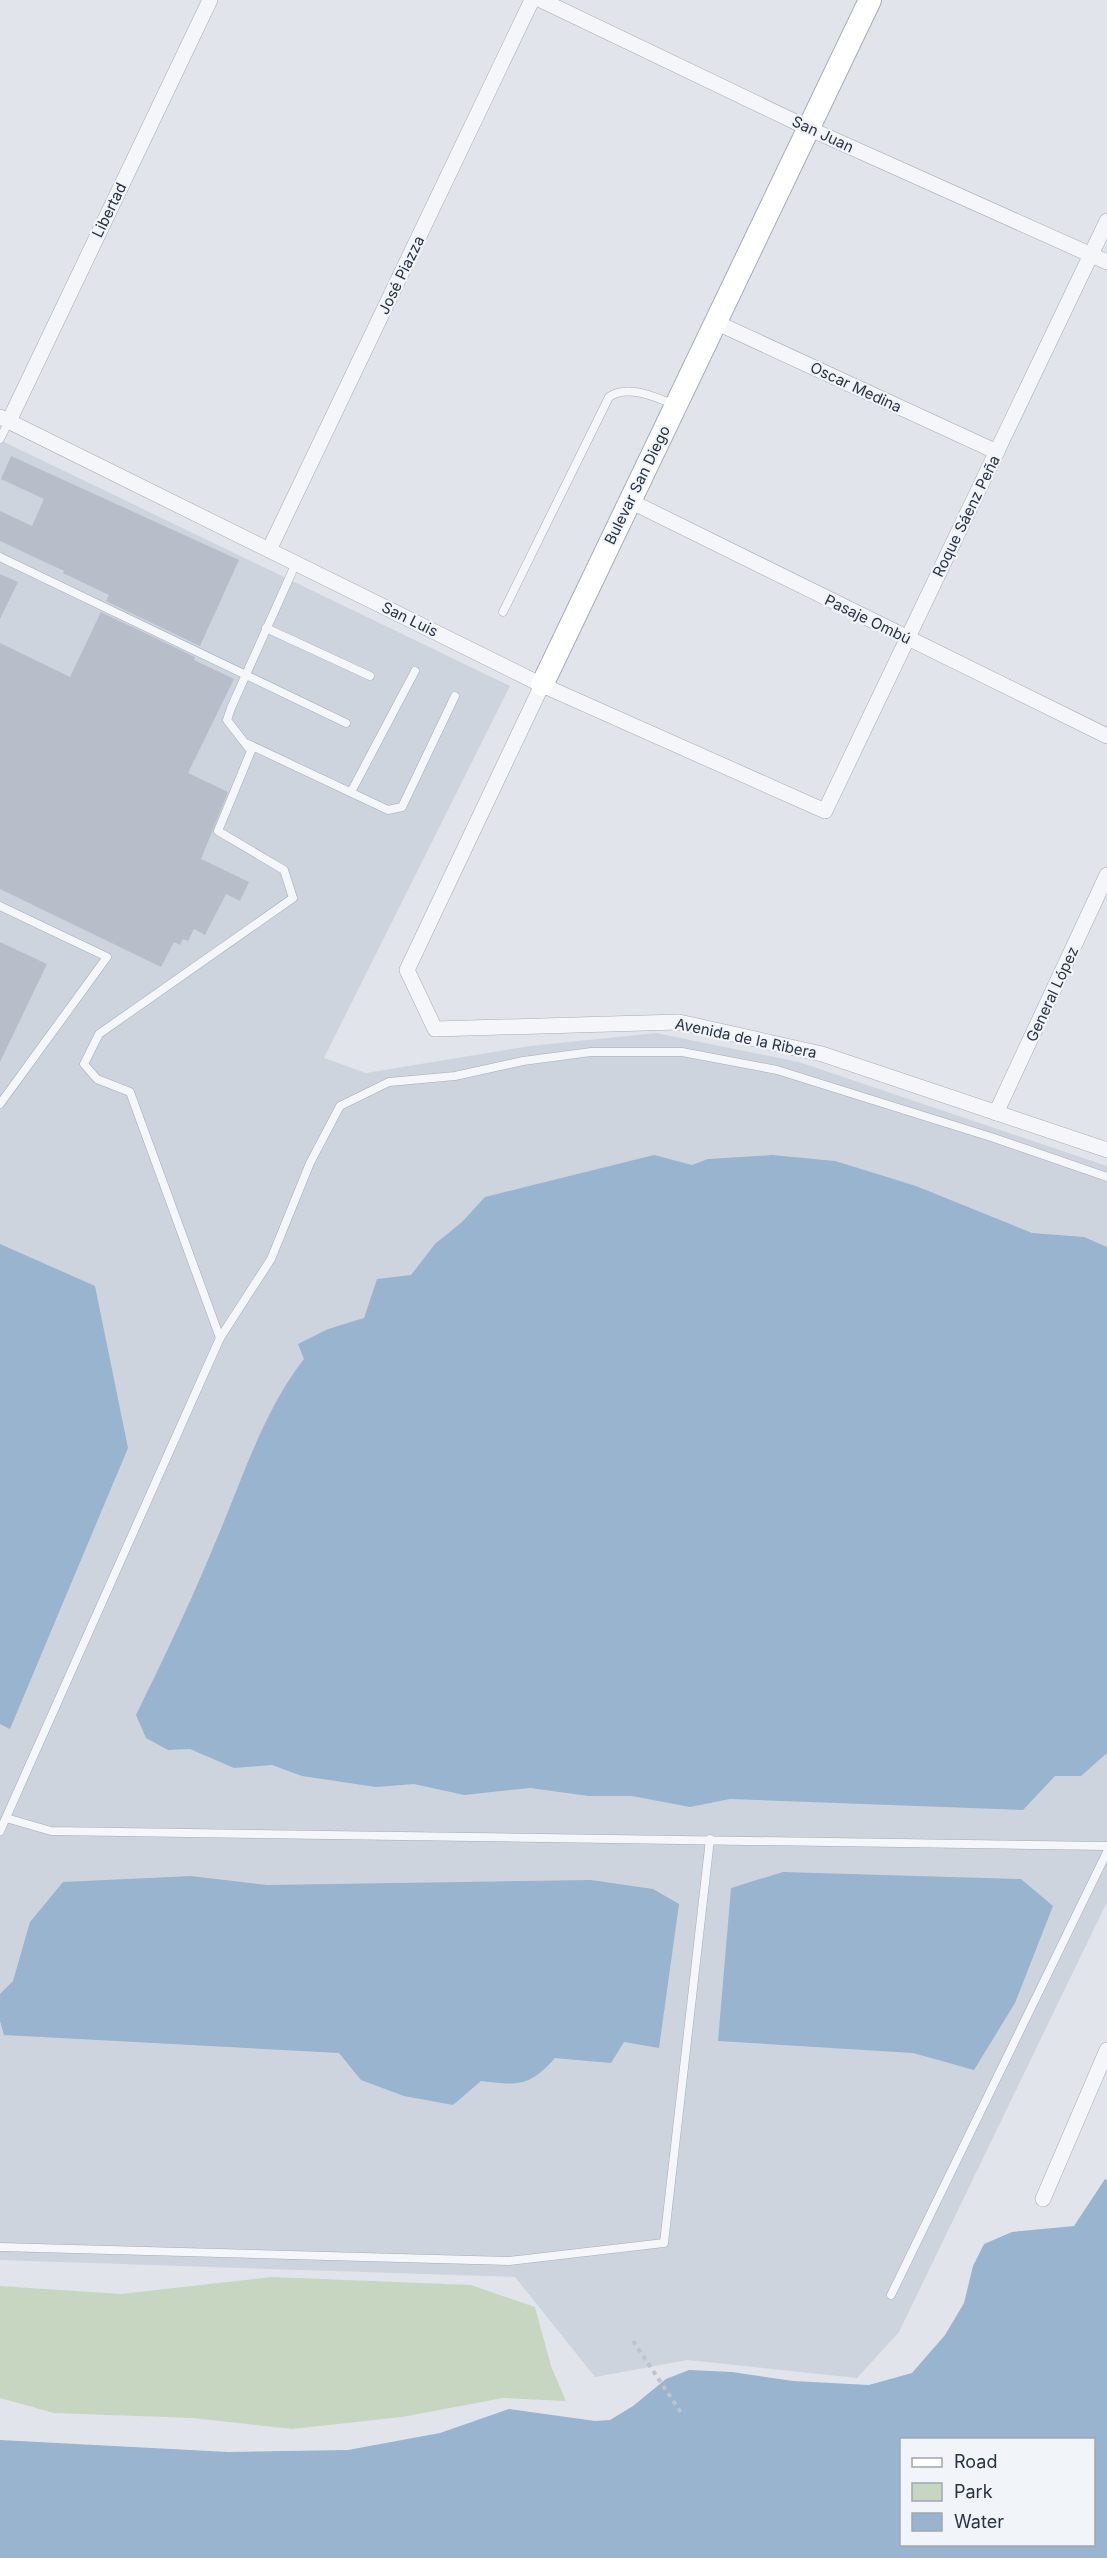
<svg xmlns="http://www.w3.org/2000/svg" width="1107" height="2558" viewBox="0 0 1107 2558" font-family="Inter,sans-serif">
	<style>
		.built { fill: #ced4dd }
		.green { fill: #c7d6c1 }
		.water { fill: #98b4ce; fill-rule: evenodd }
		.building { fill: #b7bec9 }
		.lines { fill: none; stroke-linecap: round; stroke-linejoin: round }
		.lane-casing { stroke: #a5acb6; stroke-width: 9 }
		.street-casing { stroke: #a5acb6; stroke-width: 16 }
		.secondary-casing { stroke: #a5acb6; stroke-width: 24 }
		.path { stroke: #bfc3ca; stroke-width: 4; stroke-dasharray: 4.5 4.5; stroke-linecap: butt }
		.lane { stroke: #f4f6f9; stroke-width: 8 }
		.street { stroke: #f4f6f9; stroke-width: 15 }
		.secondary { stroke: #fff; stroke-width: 22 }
		.labels { text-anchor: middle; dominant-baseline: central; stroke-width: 4.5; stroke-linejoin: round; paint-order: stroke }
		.street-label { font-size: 15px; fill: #273344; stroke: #f1f4f8 }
	</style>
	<rect width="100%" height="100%" fill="#e1e5eb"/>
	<path class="built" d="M0 440 510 686 324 1058 366 1073 530 1046 656 1033 799 1062 1107 1166V1902L899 2332 857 2378 688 2360 595 2377 515 2277 0 2260Z"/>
	<path class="green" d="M271 2277 471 2285 535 2307 551 2366 566 2401 503 2398 402 2417 292 2429 193 2418 54 2413 0 2398V2286L121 2294Z"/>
	<g class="water">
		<path d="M654 1155 692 1165 708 1159 772 1155 835 1161 916 1186 1032 1233 1084 1237 1107 1247V1753L1081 1776H1055L1023 1810 730 1799 690 1807 632 1796H589L530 1788 464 1795 414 1784 376 1787 302 1776 272 1765 234 1768 190 1749 168 1750 146 1738 136 1715C165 1656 193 1597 218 1536 243 1477 264 1410 304 1359L298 1344 328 1329 364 1318 377 1279 411 1275 435 1244 462 1222 485 1197Z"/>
		<path d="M0 1244 95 1286 128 1448 10 1729 0 1724Z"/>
		<path d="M783 1872 1021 1879 1053 1906 1015 2003 974 2070 913 2053 718 2041 731 1888Z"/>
		<path d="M191 1876 267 1885 591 1880 653 1889 679 1904 659 2048 624 2042 611 2063 555 2058C528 2088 518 2085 481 2081L453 2105 404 2096 361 2080 339 2053 4 2035 0 2021V1994L13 1981 30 1922 63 1882Z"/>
		<path d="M1105 2179 1107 2180V2558H0V2440L228 2452 348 2450 440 2433 509 2409 595 2421 610 2420 633 2406 666 2379 689 2370 732 2372 793 2381 869 2385 912 2373 945 2335 964 2303 973 2266 984 2244 1012 2232 1074 2226ZM902 2440H1094V2544H902Z"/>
	</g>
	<g class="building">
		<path d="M11 456 239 560 200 646 106 601 109 595 63 573 64 571 0 541V511L32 526 44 499 1 479Z"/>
		<path d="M0 574 18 582 0 619Z"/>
		<path d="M101 612 195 657 194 660 234 679 188 773 228 792 201 859 249 882 240 901 226 894 205 935 194 929 188 941 183 939 180 945 174 942 161 967 0 889V643L70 677Z"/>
		<path d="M0 942 47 964 0 1062Z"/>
	</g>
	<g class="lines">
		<g class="lane-casing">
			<g id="lane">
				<path d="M0 439 9 421"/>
				<path d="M0 557 346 723"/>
				<path d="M503 612 609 397C627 384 655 397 673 404"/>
				<path d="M266 628 370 676"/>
				<path d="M248 744 388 810 402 807 455 696"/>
				<path d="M351 792 415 671"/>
				<path d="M0 906 107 957 0 1104"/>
				<path d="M220 1338 130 1092 97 1079 84 1064 99 1034 293 898 284 870 218 831 251 751 227 720 231 708 296 563"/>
				<path d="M6 1818 51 1831 1107 1846"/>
				<path d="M0 1831 220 1338 271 1259 310 1163 340 1106 389 1082 455 1076 523 1061 591 1052H682L777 1070 994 1138 1107 1177"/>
				<path d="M0 2247 509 2261 664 2243 710 1839"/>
				<path d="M891 2295 1107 1852"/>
			</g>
		</g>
		<g class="street-casing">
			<g id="street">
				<path d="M541 0 808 128 1107 262"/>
				<path d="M715 322 997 452"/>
				<path d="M0 417 542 685 825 811 1107 221"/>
				<path d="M9 421 210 0"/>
				<path d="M630 501 1107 736"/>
				<path d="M269 550 532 0"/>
				<path d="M542 685 407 970 435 1029 679 1022 822 1054 1107 1150"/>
				<path d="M996 1113 1107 875"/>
				<path d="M1043 2199 1107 2050"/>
			</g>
		</g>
		<g class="secondary-casing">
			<path id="secondary" d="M542 685 870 0"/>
		</g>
		<path class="path" d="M633 2341 682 2414"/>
		<use href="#lane" class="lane"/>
		<use href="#street" class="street"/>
		<use href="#secondary" class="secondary"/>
	</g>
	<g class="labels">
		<g class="street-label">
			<text transform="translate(823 134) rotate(25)">San Juan</text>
			<text transform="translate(109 210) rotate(-64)">Libertad</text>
			<text transform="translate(401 275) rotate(-64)">José Piazza</text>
			<text transform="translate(856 387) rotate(25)">Oscar Medina</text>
			<text transform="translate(637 485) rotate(-64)">Bulevar San Diego</text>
			<text transform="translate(966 516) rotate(-64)">Roque Sáenz Peña</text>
			<text transform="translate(410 619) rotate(26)">San Luis</text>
			<text transform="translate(868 619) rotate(26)">Pasaje Ombú</text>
			<text transform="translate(1052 994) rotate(-65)">General López</text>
			<text transform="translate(746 1038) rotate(12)">Avenida de la Ribera</text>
		</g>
	</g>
	<rect x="900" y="2438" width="195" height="108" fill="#f1f4f8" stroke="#a0a7b0" stroke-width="1.5"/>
	<rect x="912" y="2458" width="30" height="9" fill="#ffffff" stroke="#a0a7b0" stroke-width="1.5"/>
	<text x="954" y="2468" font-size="18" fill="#273344">Road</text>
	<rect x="912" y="2483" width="30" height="18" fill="#c7d6c1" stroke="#a0a7b0" stroke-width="1.5"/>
	<text x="954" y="2498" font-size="18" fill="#273344">Park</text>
	<rect x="912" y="2513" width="30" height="18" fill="#98b4ce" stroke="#a0a7b0" stroke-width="1.5"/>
	<text x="954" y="2528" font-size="18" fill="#273344">Water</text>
</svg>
